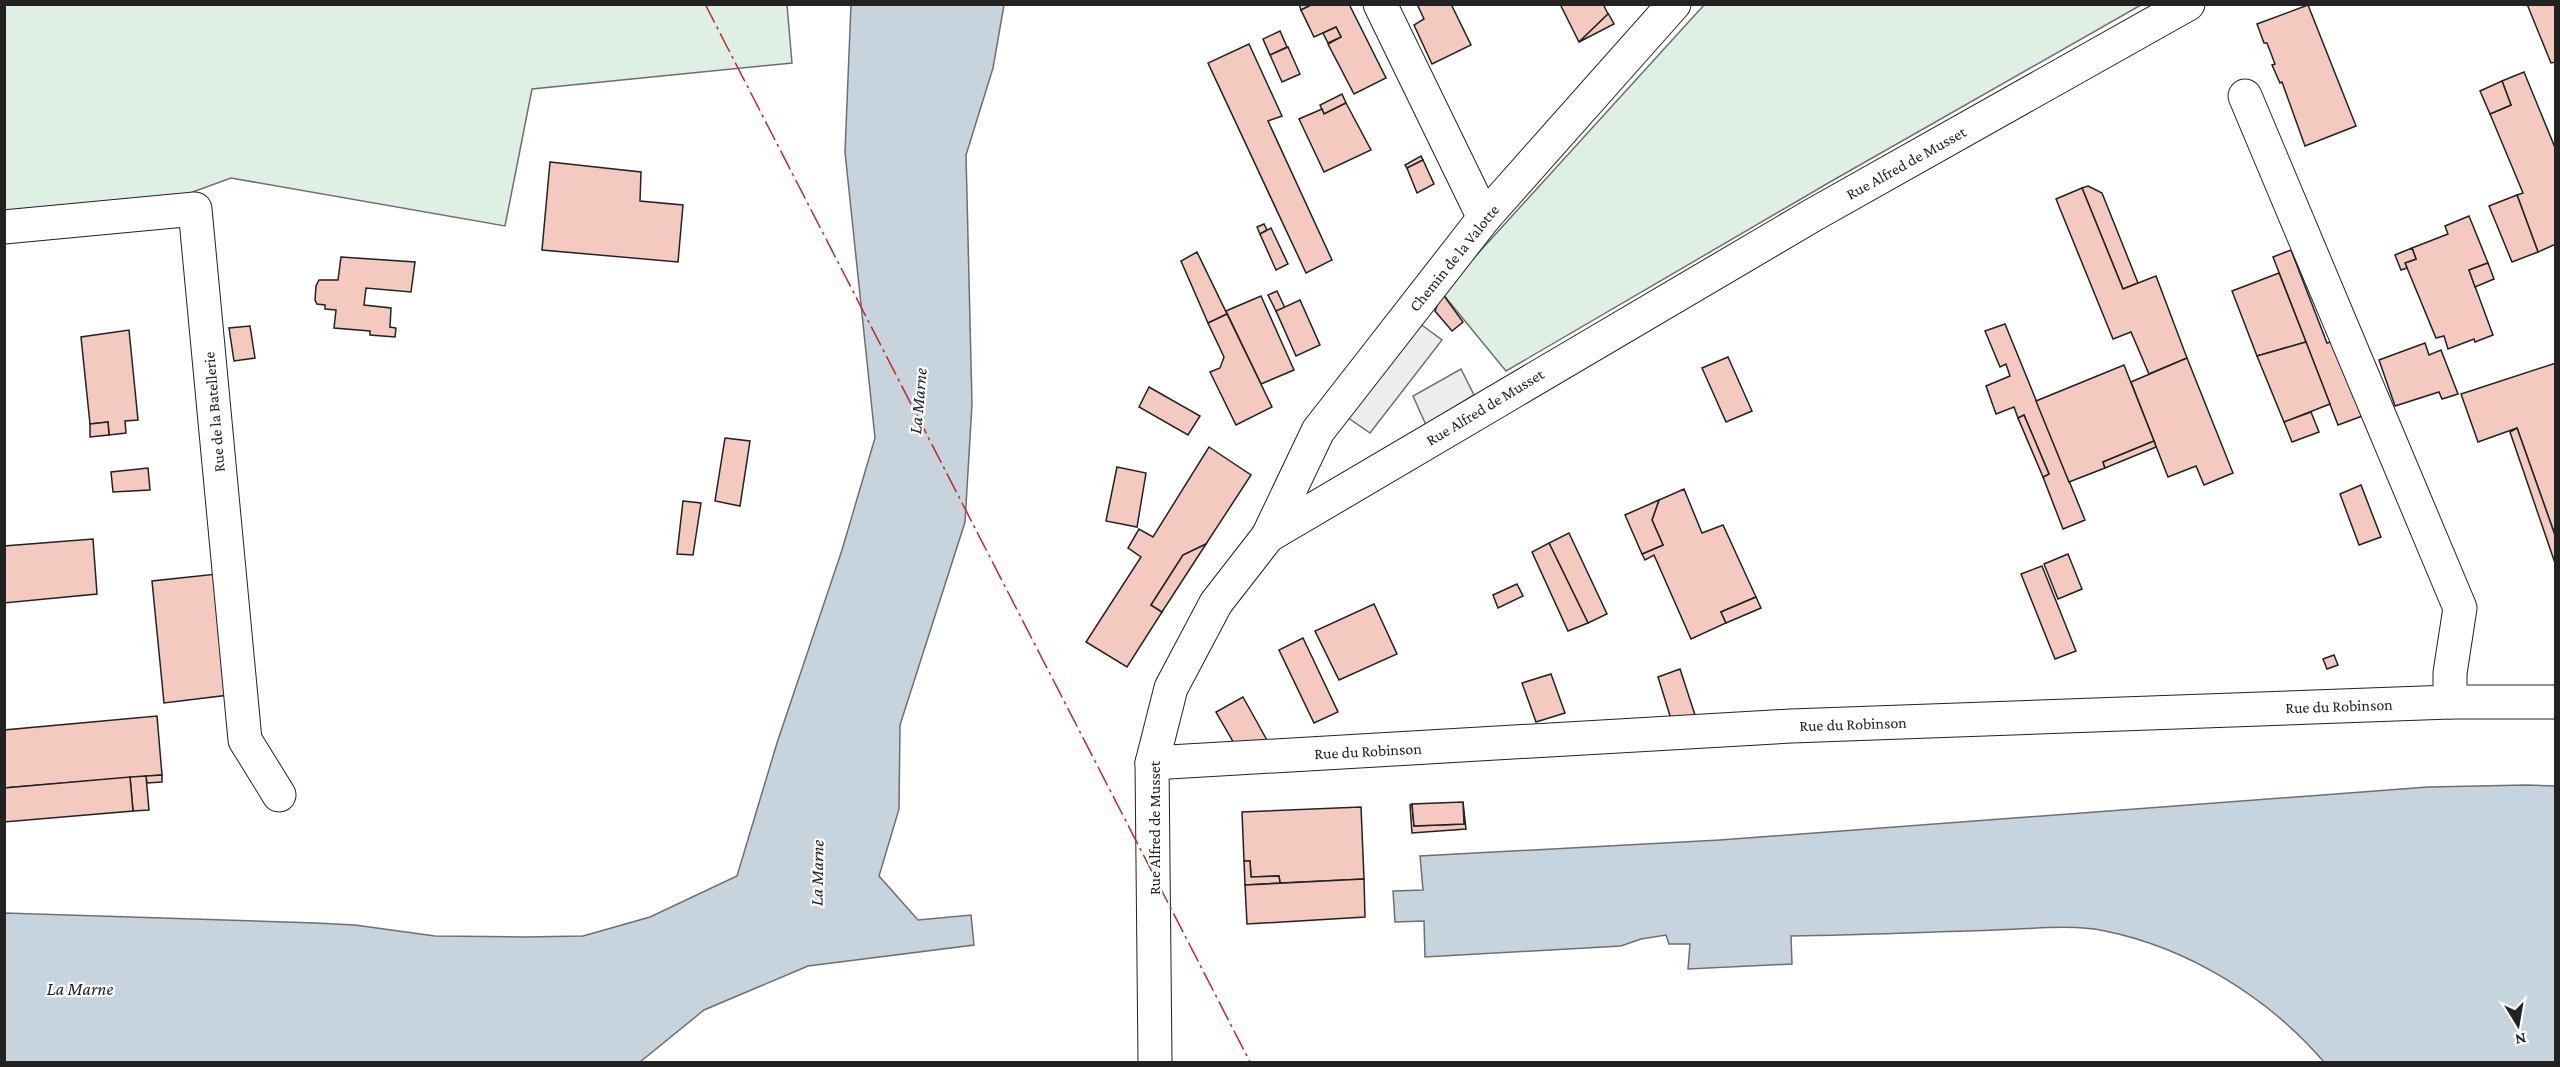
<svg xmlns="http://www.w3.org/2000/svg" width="2560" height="1067" viewBox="0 0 2560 1067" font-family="'Crimson Pro',serif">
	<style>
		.green { fill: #e0efe3; stroke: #6f6f6f; stroke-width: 1.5 }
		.parking { fill: #ededed; stroke: #6f6f6f; stroke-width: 1.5 }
		.water { fill: #c7d3dd; stroke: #6f6f6f; stroke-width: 1.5 }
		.building { fill: #f3c9c0; stroke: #222; stroke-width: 1.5 }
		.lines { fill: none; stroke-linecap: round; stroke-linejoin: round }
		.minor-casing { stroke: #222; stroke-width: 35 }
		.minor { stroke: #fff; stroke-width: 33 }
		.power { stroke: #c62828; stroke-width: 1.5; stroke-dasharray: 21 4.5 3 4.5; stroke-linecap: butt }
		.labels { text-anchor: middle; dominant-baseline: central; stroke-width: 4.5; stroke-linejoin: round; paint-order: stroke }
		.street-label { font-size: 16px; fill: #222; stroke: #fff }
		.water-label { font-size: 18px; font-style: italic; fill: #222; stroke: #fff }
	</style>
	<rect width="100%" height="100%" fill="#fff"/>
	<g class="green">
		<path d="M5 5H787L792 63 532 89 505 226 231 178 179 197 5 212Z"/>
		<path d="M1704 5H2141L1830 182 1506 371 1442 293Z"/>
	</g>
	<g class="parking">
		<path d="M1419 323 1442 340 1370 433 1347 417Z"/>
		<path d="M1461 369 1474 395 1426 425 1413 396Z"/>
	</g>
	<g class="water">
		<path d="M851 5H1004L993 68 966 155 972 404 965 522 900 725 899 809 879 876 918 920 971 915 974 945 808 966 704 1010 640 1062H5V913L316 923 355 925 435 936 524 937 583 936 650 917 737 876 777 743 842 550 875 438 845 152Z"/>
		<path d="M2527 785 2555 786V1062H2324C2269 998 2189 948 2105 931 2072 924 2030 929 1996 930 1928 932 1860 935 1791 936L1792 964 1688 969 1690 944H1669L1666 935 1641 939 1621 946 1425 957 1424 921 1395 922 1393 891 1423 890 1420 856 1720 840 2428 787Z"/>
	</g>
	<g class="building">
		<path d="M1299 4H1313L1301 10Z"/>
		<path d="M1313 4H1349L1386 78 1354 94 1328 44 1341 37 1336 27 1314 37 1301 10Z"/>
		<path d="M1417 4H1451L1471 45 1432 64 1414 25 1424 19Z"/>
		<path d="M1560 4H1603L1608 14 1579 42Z"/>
		<path d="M2527 4H2556V62L2551 63Z"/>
		<path d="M2308 5 2356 126 2305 146 2282 82 2280 83 2272 65 2275 64 2267 43H2264L2257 24Z"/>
		<path d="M1608 13 1614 24 1579 42 1608 14Z"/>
		<path d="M1336 27 1341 37 1328 43 1323 33Z"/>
		<path d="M1280 31 1287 47 1270 55 1263 39Z"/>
		<path d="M1249 44 1282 116 1268 121 1332 260 1306 273 1208 63Z"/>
		<path d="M1288 47 1300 74 1282 82 1270 55Z"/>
		<path d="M2524 72 2556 150V244L2538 252 2517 195 2523 193 2490 114 2511 105 2502 81Z"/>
		<path d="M2502 81 2511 105 2490 114 2480 91Z"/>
		<path d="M1342 94 1346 103 1324 114 1320 105Z"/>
		<path d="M1346 103 1371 150 1324 172 1299 119 1322 109 1324 114Z"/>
		<path d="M1421 156 1423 160 1407 168 1405 165Z"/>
		<path d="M1423 160 1434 184 1417 193 1407 168Z"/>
		<path d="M550 162 641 172 640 201 683 205 678 262 542 250Z"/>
		<path d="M2088 186 2102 193 2138 283 2123 289 2082 188Z"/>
		<path d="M2082 188 2123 289 2156 276 2187 358 2149 374 2131 332 2113 339 2056 199Z"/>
		<path d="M2517 195 2538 252 2512 262 2489 206Z"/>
		<path d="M2469 216 2488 263 2469 270 2493 335 2475 342 2474 339 2448 349 2444 336 2436 338 2405 263 2416 259 2412 248 2448 234 2445 226Z"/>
		<path d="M1264 224 1267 230 1260 234 1257 227Z"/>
		<path d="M1271 228 1288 264 1276 270 1260 234Z"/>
		<path d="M2412 248 2416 259 2405 263 2407 268 2401 270 2395 255Z"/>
		<path d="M2291 250 2327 343 2337 340 2365 415 2338 425 2273 257Z"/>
		<path d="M1197 252 1227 314 1208 323 1181 261Z"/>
		<path d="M341 257 415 262 411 292 366 288 364 305 391 308 390 327 396 328 395 337 370 335V331L334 328 336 310 325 309V305L317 304 315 300 316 286 319 280H338Z"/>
		<path d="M2488 263 2494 279 2475 287 2469 270Z"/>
		<path d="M2279 273 2306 342 2257 356 2232 291Z"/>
		<path d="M1277 291 1285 308 1276 311 1268 295Z"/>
		<path d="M1442 293 1463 322 1452 331 1435 311Z"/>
		<path d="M1261 296 1294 370 1261 384 1226 311Z"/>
		<path d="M1300 300 1320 345 1296 356 1276 311Z"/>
		<path d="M1227 314 1272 407 1236 425 1210 372 1220 368 1224 357 1208 323Z"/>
		<path d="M2005 324 2085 520 2063 529 2043 477 2049 474 2024 415 2018 418 2014 407 1996 414 1986 386 2010 376 2006 364 2000 367 1985 331Z"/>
		<path d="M250 326 255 358 234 361 229 328Z"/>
		<path d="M129 330 138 420 125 421 126 433 109 435 108 422 90 424 81 337Z"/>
		<path d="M2306 342 2330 404 2284 422 2257 356Z"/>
		<path d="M2425 343 2429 355 2441 350 2458 394 2442 399 2439 392 2395 406 2379 360Z"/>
		<path d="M1728 357 1752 411 1726 422 1702 368Z"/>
		<path d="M2187 358 2233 473 2204 485 2196 466 2168 477 2131 382Z"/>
		<path d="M2556 363V538L2517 428 2478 442 2461 394Z"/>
		<path d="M2124 365 2154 441 2103 462 2105 468 2069 482 2036 401Z"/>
		<path d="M1149 387 1200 416 1188 435 1139 407Z"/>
		<path d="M2311 412 2319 432 2292 442 2284 422Z"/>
		<path d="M2024 415 2049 474 2043 477 2018 418Z"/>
		<path d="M108 422 109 435 90 437V424Z"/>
		<path d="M2517 428 2556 538V566L2510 432Z"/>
		<path d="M725 438 750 441 740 506 715 501Z"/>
		<path d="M2154 441 2156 447 2105 468 2103 462Z"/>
		<path d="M1209 447 1251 475 1206 544 1183 555 1151 605 1162 612 1127 667 1086 642 1141 557 1128 548 1139 529 1153 537Z"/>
		<path d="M1117 467 1146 473 1137 527 1106 521Z"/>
		<path d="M148 468 150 490 113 492 111 472Z"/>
		<path d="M2361 485 2381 537 2359 545 2340 494Z"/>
		<path d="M1684 489 1702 533 1723 525 1756 597 1721 612 1726 623 1691 639 1654 555 1645 560 1642 554 1663 545 1652 520 1659 500Z"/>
		<path d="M1659 500 1652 520 1663 545 1642 554 1625 515Z"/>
		<path d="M683 501 701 503 693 555 677 554Z"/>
		<path d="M1569 533 1607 614 1588 623 1549 543Z"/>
		<path d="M93 539 97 594 4 603V546Z"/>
		<path d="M1549 543 1588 623 1568 631 1532 552Z"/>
		<path d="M1206 544 1162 612 1151 605 1183 555Z"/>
		<path d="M2068 554 2082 589 2058 599 2044 564Z"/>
		<path d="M2042 566 2076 651 2055 659 2021 574Z"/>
		<path d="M217 574 229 695 164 703 152 581Z"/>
		<path d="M1517 584 1523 596 1498 608 1493 595Z"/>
		<path d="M1756 597 1761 608 1726 623 1721 612Z"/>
		<path d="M1374 604 1397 654 1339 680 1315 631Z"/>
		<path d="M1303 638 1338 712 1314 723 1279 650Z"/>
		<path d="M2334 655 2338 665 2327 669 2323 659Z"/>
		<path d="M1680 669 1696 718 1671 719 1658 677Z"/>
		<path d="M1551 674 1565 713 1536 722 1522 683Z"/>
		<path d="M1243 697 1268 742 1235 745 1216 712Z"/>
		<path d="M157 716 162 775 4 788V730Z"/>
		<path d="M162 775V782L147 783 146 776Z"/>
		<path d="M146 776 149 810 133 811 130 777Z"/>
		<path d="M130 777 133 811 4 822V788Z"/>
		<path d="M1463 802 1466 829 1412 833 1410 805 1412 804 1414 826 1464 824Z"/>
		<path d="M1463 802 1464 824 1414 826 1412 804Z"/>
		<path d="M1361 807 1364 879 1280 883 1279 876 1251 877 1250 861H1244L1242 812Z"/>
		<path d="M1244 861H1250L1251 877 1279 876 1280 883 1245 885Z"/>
		<path d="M1364 879 1365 917 1247 924 1245 885Z"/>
	</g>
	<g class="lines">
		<g class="minor-casing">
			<g id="minor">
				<path d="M1380 4 1484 218"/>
				<path d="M2245 96 2460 608 2450 673V702"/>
				<path d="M4 227 195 209 245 740 279 795"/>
				<path d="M1268 536 1318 431 1484 218 1674 4"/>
				<path d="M1152 763 1791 726 2450 702H2556"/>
				<path d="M1155 1062 1152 763 1171 688 1216 603 1268 536 1813 215 2188 4"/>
			</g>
		</g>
		<use href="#minor" class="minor"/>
		<path class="power" d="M705 4 1250 1062"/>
	</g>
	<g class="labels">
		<g class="street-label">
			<text transform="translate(1906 163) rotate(-29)">Rue Alfred de Musset</text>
			<text transform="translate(1454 258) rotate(-51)">Chemin de la Valotte</text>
			<text transform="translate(1485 407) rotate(-31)">Rue Alfred de Musset</text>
			<text transform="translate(214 412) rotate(-95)">Rue de la Batellerie</text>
			<text transform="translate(2339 706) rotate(-2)">Rue du Robinson</text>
			<text transform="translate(1853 724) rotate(-2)">Rue du Robinson</text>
			<text transform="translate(1368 751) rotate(-3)">Rue du Robinson</text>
			<text transform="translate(1154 828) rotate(-90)">Rue Alfred de Musset</text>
		</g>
		<g class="water-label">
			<text transform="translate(918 401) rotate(-85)">La Marne</text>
			<text transform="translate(817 873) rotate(-89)">La Marne</text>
			<text x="80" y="989">La Marne</text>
		</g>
	</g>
	<rect width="2560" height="1067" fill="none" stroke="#222222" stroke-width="12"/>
	<g transform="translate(2518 1025) rotate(169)" stroke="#ffffff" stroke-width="4.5" paint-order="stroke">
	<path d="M0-4.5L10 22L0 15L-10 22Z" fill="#222222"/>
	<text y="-9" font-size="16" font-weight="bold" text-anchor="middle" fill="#222222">N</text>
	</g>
</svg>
